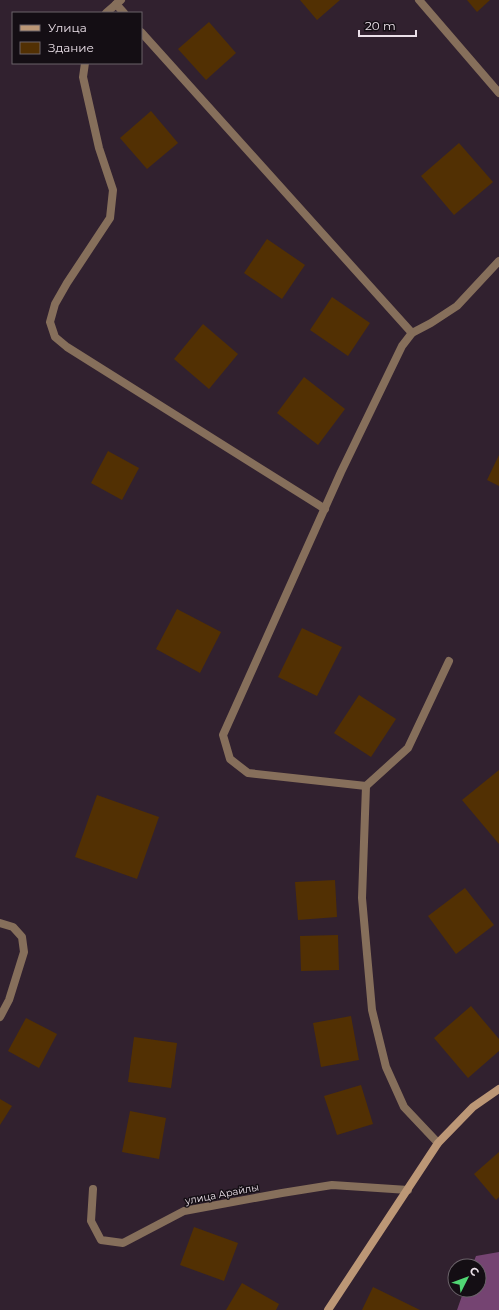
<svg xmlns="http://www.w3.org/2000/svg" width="499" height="1310" viewBox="0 0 499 1310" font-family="Montserrat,sans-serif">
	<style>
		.forest { fill: #754472 }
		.building { fill: #523003 }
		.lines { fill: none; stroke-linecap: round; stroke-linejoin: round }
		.street { stroke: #866f5b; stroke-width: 8 }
		.secondary { stroke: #bc9776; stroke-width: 8 }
		.labels { text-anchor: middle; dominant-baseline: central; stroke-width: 3; stroke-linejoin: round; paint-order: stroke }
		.street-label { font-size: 10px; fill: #ebe0e9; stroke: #140e14 }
	</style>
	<rect width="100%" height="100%" fill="#31212f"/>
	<path class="forest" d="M499 1252V1310H457L464 1290H479V1266H472L476 1256Z"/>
	<g class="building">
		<path d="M300 0H340L317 20Z"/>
		<path d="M467 0H490L477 12Z"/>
		<path d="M209 22 236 53 206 80 178 49Z"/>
		<path d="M151 111 178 143 147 169 120 138Z"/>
		<path d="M459 143 493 182 454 215 421 176Z"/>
		<path d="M267 239 305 265 282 299 244 273Z"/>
		<path d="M332 297 370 323 348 356 310 330Z"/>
		<path d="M203 324 238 354 209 389 174 359Z"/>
		<path d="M304 377 345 409 318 445 277 413Z"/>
		<path d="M108 451 139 468 122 500 91 483Z"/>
		<path d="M499 455V486L487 480Z"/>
		<path d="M177 609 221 632 200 673 156 649Z"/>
		<path d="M302 628 342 647 317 696 278 677Z"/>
		<path d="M359 695 396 719 371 757 334 733Z"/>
		<path d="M499 770V844L462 800Z"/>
		<path d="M97 795 159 817 137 879 75 857Z"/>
		<path d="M335 880 337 917 298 920 295 882Z"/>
		<path d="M465 888 494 925 456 954 428 916Z"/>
		<path d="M338 935 339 970 301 971 300 936Z"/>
		<path d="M471 1006 499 1039V1051L468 1078 434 1038Z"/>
		<path d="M351 1016 359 1060 321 1067 313 1023Z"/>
		<path d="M26 1018 57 1034 39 1068 8 1051Z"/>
		<path d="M134 1037 177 1043 171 1088 128 1082Z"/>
		<path d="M361 1085 373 1124 337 1135 324 1096Z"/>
		<path d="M0 1099 12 1106 0 1125Z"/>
		<path d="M130 1111 166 1118 159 1159 122 1152Z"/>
		<path d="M499 1152V1197L496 1200 474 1174Z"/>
		<path d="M194 1227 238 1243 224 1281 180 1265Z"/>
		<path d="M242 1283 279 1304 276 1310H226Z"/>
		<path d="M373 1287 420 1310H362Z"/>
	</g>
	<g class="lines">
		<g class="street">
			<path d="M419 0 499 93"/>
			<path d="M116 4 124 13"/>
			<path d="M106 13 121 0"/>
			<path d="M141 32 412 333"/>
			<path d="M85 63 83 77 99 148 113 190 110 218 67 283 55 304 50 322 55 337 67 347 325 509"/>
			<path d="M366 786 248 773 230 759 223 735 341 472 402 346 412 333 431 323 457 306 499 261"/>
			<path d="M0 923 13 927 22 937 24 952 9 1000 0 1017"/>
			<path d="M438 1143 404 1107 386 1067 372 1010 362 898 366 786 408 748 449 661"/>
			<path d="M93 1189 91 1221 101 1240 123 1243 184 1211 282 1193 332 1185 408 1190"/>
		</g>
		<path class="secondary" d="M328 1310 438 1143 473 1107 499 1089"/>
	</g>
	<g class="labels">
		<g class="street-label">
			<text transform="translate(222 1194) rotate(-11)">улица Арайлы</text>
		</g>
	</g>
	<rect x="12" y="12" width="130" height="52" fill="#140e14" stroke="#6a6269"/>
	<rect x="20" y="25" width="20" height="6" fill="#bc9776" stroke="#6a6269"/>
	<text x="48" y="32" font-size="12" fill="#ebe0e9">Улица</text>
	<rect x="20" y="42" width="20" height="12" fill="#523003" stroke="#6a6269"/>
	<text x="48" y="52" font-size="12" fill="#ebe0e9">Здание</text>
	<g transform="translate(467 1278) rotate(48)"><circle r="19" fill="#140e14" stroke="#6a6269"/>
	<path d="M0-3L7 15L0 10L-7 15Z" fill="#51d674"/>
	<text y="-6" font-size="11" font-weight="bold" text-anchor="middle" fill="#ebe0e9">С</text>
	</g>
	<path d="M359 30v6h57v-6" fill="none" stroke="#ebe0e9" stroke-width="2"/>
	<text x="365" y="30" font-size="12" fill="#ebe0e9" stroke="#140e14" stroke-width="3" paint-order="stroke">20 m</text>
</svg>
